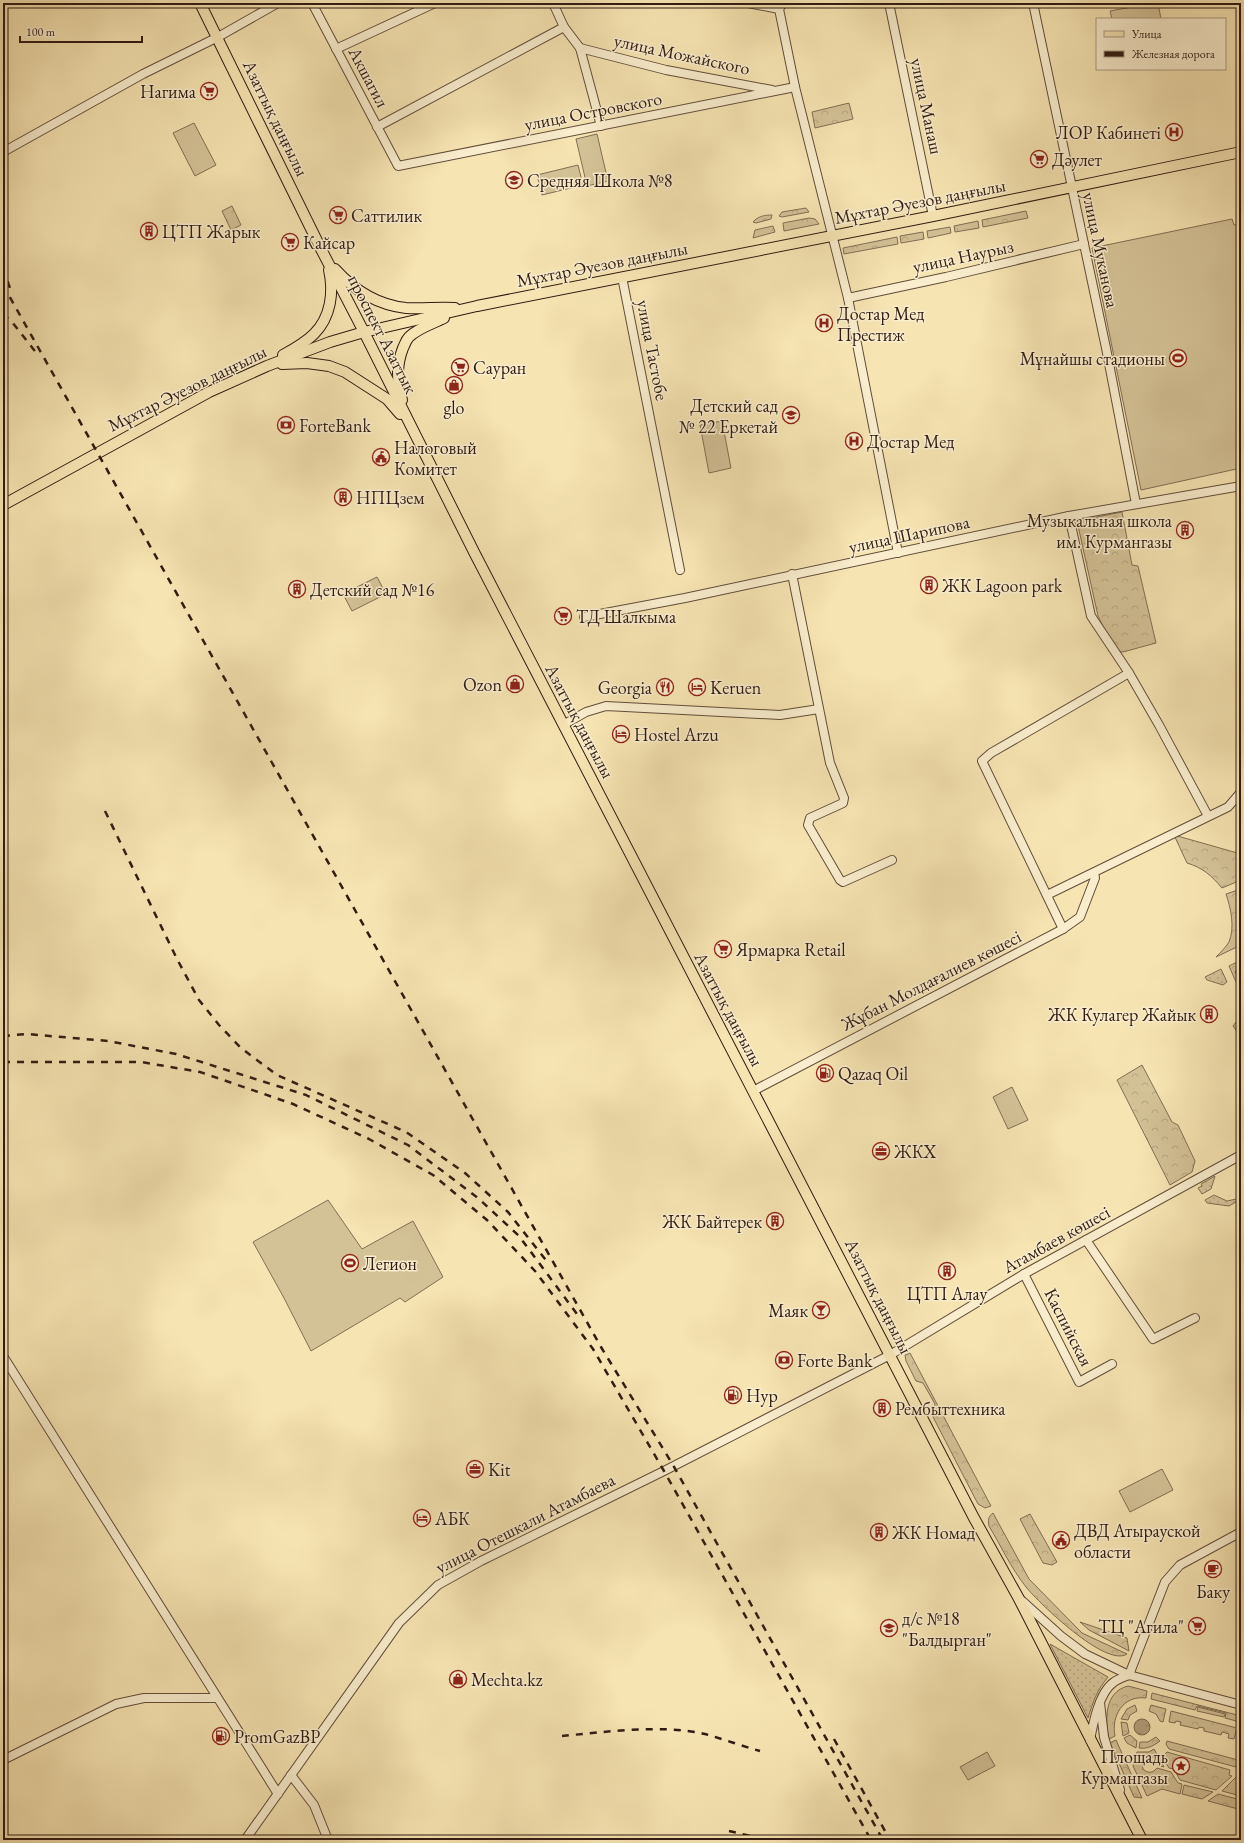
<svg xmlns="http://www.w3.org/2000/svg" width="1244" height="1843" viewBox="0 0 1244 1843" font-family="'EB Garamond',serif">
	<style>
		.grass { fill: url(#grass-dots); stroke: #826e54 }
		.forest { fill: url(#forest-crowns); stroke: #826e54 }
		.pitch { fill: #d4c297; stroke: #826e54 }
		.water { fill: url(#water-ripples); stroke: #7f6b52 }
		.lines { fill: none; stroke-linecap: round; stroke-linejoin: round }
		.minor-casing { stroke: #624d3a; stroke-width: 10 }
		.major-casing { stroke: #301b12; stroke-width: 12 }
		.minor { stroke: #f9edcd; stroke-width: 8 }
		.major { stroke: #f6e4b2; stroke-width: 10 }
		.rail { stroke: #301b12; stroke-width: 2.5; stroke-dasharray: 7 7; stroke-linecap: butt }
		.labels { text-anchor: middle; dominant-baseline: central; stroke-width: 3; stroke-linejoin: round; paint-order: stroke }
		.street-label { font-size: 18px; fill: #301b12; stroke: #f9edcd }
		.poi-label { font-size: 18px; fill: #301b12; stroke: #f9edcd; text-anchor: start }
	</style>
	<defs>
		<pattern id="grass-dots" width="8" height="8" patternUnits="userSpaceOnUse"><rect width="8" height="8" fill="#d4c297"/><path d="M2 2h.1M6 6h.1" fill="none" stroke="#b6a681" stroke-width="1.8" stroke-linecap="round"/></pattern>
		<pattern id="forest-crowns" width="20" height="18" patternUnits="userSpaceOnUse"><rect width="20" height="18" fill="#d4c297"/><path d="M2 6a3 3 0 1 1 6 0M12 15a3 3 0 1 1 6 0" fill="none" stroke="#b6a681"/></pattern>
		<pattern id="water-ripples" width="26" height="14" patternUnits="userSpaceOnUse"><rect width="26" height="14" fill="#b3a07c"/><path d="M2 4q2-2 4 0t4 0M15 11q2-2 4 0t4 0" fill="none" stroke="#928264"/></pattern>
	</defs>
	<rect width="100%" height="100%" fill="#f6e4b2"/>
	<filter id="stains"><feTurbulence type="fractalNoise" baseFrequency=".005" numOctaves="4"/><feColorMatrix values="0 0 0 0 .2 0 0 0 0 .09 0 0 0 0 .02 0 0 0 .5 -.17"/></filter>
	<radialGradient id="worn" r=".72"><stop offset=".6" stop-color="#630" stop-opacity="0"/><stop offset="1" stop-color="#630" stop-opacity=".3"/></radialGradient>
	<g class="grass">
		<path d="M1221 969 1227 982 1223 985 1207 980 1205 977Z"/>
		<path d="M1241 1021V1035L1240 1036 1233 1026 1236 1022Z"/>
		<path d="M1215 1176 1211 1189 1202 1194 1198 1188 1202 1186 1201 1184Z"/>
		<path d="M1214 1195 1227 1201 1241 1198V1199L1229 1206 1207 1203 1205 1200Z"/>
		<path d="M1050 1644 1108 1677C1097 1690 1093 1702 1088 1718Z"/>
	</g>
	<g class="forest">
		<path d="M849 103 853 119 815 128 812 112Z"/>
		<path d="M232 206 241 225 231 230 222 211Z"/>
		<path d="M806 208 809 212 782 217 779 216 782 212Z"/>
		<path d="M1026 211 1028 218 983 227 982 220Z"/>
		<path d="M772 215 771 219 756 223 753 222C758 216 765 215 772 215Z"/>
		<path d="M809 218 815 219 819 224 784 231 783 223Z"/>
		<path d="M978 221 979 228 955 232 954 226Z"/>
		<path d="M773 226 775 232 753 238 755 230Z"/>
		<path d="M950 227 951 233 928 238 927 231Z"/>
		<path d="M923 232 924 239 901 243 900 236Z"/>
		<path d="M897 237 898 244 844 254 843 248Z"/>
		<path d="M1122 512 1132 565 1138 566 1156 643 1123 652 1117 651 1113 647 1098 616 1077 521Z"/>
		<path d="M1174 835 1241 854V880L1222 888C1211 875 1203 868 1187 863Z"/>
		<path d="M1241 889V945L1216 957C1220 953 1226 947 1229 942 1235 927 1231 909 1226 894Z"/>
		<path d="M1241 960V966H1237L1235 973 1239 974 1240 981 1236 982 1229 966Z"/>
		<path d="M1142 1065 1172 1122 1178 1125 1195 1161 1192 1172 1170 1185 1117 1080Z"/>
		<path d="M910 1353 991 1506 985 1508 978 1504 932 1415 935 1404 923 1383 916 1381 906 1361 905 1355Z"/>
		<path d="M993 1513 1029 1579 1082 1633 1127 1654C1106 1668 1039 1603 1026 1587 1011 1568 1001 1546 989 1526 988 1520 988 1517 993 1513Z"/>
		<path d="M1030 1514 1057 1562 1052 1565 1043 1563 1020 1519Z"/>
		<path d="M1080 1622 1127 1638 1129 1651 1089 1630Z"/>
		<path d="M1128 1686 1147 1691 1146 1698C1123 1695 1111 1716 1115 1736L1109 1739C1105 1720 1104 1692 1128 1686Z"/>
		<path d="M1152 1693 1241 1716 1240 1722 1225 1718 1226 1713 1197 1706 1195 1710 1151 1699Z"/>
		<path d="M1135 1705 1137 1711 1130 1715 1128 1720 1121 1719 1127 1709Z"/>
		<path d="M1151 1705 1166 1709 1163 1722 1160 1721 1156 1714 1149 1711Z"/>
		<path d="M1198 1707 1225 1714 1224 1717 1197 1711Z"/>
		<path d="M1171 1711 1237 1728 1234 1739 1228 1738 1229 1734 1222 1732 1221 1735 1204 1731V1728L1199 1727 1198 1729 1180 1725 1181 1722 1176 1721 1175 1723 1169 1722Z"/>
		<path d="M1121 1722 1127 1723 1129 1733 1123 1736Z"/>
		<path d="M1130 1735 1137 1741 1136 1748 1127 1743 1124 1738Z"/>
		<path d="M1156 1737 1160 1741C1153 1746 1148 1749 1139 1748L1140 1742H1148Z"/>
		<path d="M1116 1740 1142 1798 1134 1797 1110 1743Z"/>
		<path d="M1167 1741 1238 1760 1236 1767 1169 1749 1166 1744Z"/>
		<path d="M1154 1749 1164 1767 1158 1765V1762L1154 1757 1147 1756 1142 1760 1143 1769C1148 1774 1153 1773 1157 1768L1171 1772 1178 1783 1182 1784 1180 1794 1162 1789 1147 1796 1133 1766 1137 1752H1149Z"/>
		<path d="M1167 1752 1230 1770 1229 1775 1232 1776 1216 1790 1180 1780 1174 1769 1169 1768 1162 1757Z"/>
		<path d="M1236 1777 1241 1779V1796L1222 1791Z"/>
		<path d="M1184 1785 1213 1792 1202 1799 1182 1794Z"/>
		<path d="M1218 1794 1241 1800 1238 1809 1208 1801Z"/>
	</g>
	<g class="pitch">
		<path d="M1153 3H1158L1161 19H1112L1110 11Z"/>
		<path d="M194 123 216 165 195 176 173 133Z"/>
		<path d="M597 134 608 181 587 186 576 139Z"/>
		<path d="M578 165 583 185 542 195 537 175Z"/>
		<path d="M1232 219 1234 225 1241 224V468L1141 490 1092 248Z"/>
		<path d="M722 421 731 468 709 473 700 425Z"/>
		<path d="M377 577 386 594 352 611 343 594Z"/>
		<path d="M1012 1087 1028 1120 1008 1129 993 1097Z"/>
		<path d="M328 1200 362 1249 413 1221 443 1277 405 1302 400 1298 311 1351 284 1298 253 1242Z"/>
		<path d="M1162 1469 1173 1490 1130 1512 1119 1491Z"/>
		<path d="M987 1752 995 1766 968 1780 960 1767Z"/>
	</g>
	<circle class="water" cx="1142" cy="1727" r="8"/>
	<g class="lines">
		<g class="minor-casing">
			<g id="minor">
				<path d="M312 3 398 166 795 87"/>
				<path d="M553 3 564 27 580 48 601 126"/>
				<path d="M748 3 779 9"/>
				<path d="M783 3 779 9 795 87 848 298 898 553"/>
				<path d="M889 3 933 216"/>
				<path d="M1033 3 1106 348 1136 504"/>
				<path d="M580 48 666 70 772 90"/>
				<path d="M336 49 435 3"/>
				<path d="M377 127 564 27"/>
				<path d="M3 152 143 74 218 37 278 3"/>
				<path d="M622 277 680 570"/>
				<path d="M848 298 946 277 1084 244"/>
				<path d="M792 574 830 763 844 798 843 803 810 818 808 825 840 880 843 882 892 860"/>
				<path d="M584 617 685 598 1069 516 1241 486"/>
				<path d="M1129 673 1159 725 1208 816"/>
				<path d="M563 725 586 712 606 706 780 715 819 709"/>
				<path d="M1047 895 1228 807 1241 792"/>
				<path d="M1063 929 982 761 991 753 1129 673 1091 616 1069 516"/>
				<path d="M753 1091 1063 929 1080 917 1095 878 1094 873"/>
				<path d="M1086 1240 1153 1339 1195 1318"/>
				<path d="M1024 1274 1079 1382 1112 1364"/>
				<path d="M3 1356 278 1794"/>
				<path d="M1020 1599 1061 1636 1085 1654 1129 1675 1241 1705"/>
				<path d="M1129 1675 1165 1582 1180 1565 1241 1532"/>
				<path d="M1100 1703 1104 1737 1120 1790"/>
				<path d="M1090 1740C1093 1724 1099 1692 1114 1682 1118 1679 1124 1677 1129 1675"/>
				<path d="M3 1760 116 1704 144 1698H217"/>
				<path d="M291 1775 314 1805 328 1840"/>
				<path d="M245 1840 399 1623 438 1585 481 1561 664 1471 890 1355 1024 1274 1241 1155"/>
			</g>
		</g>
		<g class="major-casing">
			<g id="major">
				<path d="M200 3 321 249 364 332 474 552 974 1518 1018 1597 1142 1840"/>
				<path d="M335 269C354 290 377 305 406 308 422 309 438 307 455 308"/>
				<path d="M283 355C294 349 306 342 314 334 331 317 334 292 329 270"/>
				<path d="M282 364 307 363 329 366 345 372 387 399 400 414"/>
				<path d="M402 400C397 381 396 366 403 348 405 344 406 340 409 337 418 328 432 324 444 318"/>
				<path d="M3 505 209 392 267 366 330 342 364 332 477 306 933 216 1241 152"/>
			</g>
		</g>
		<use href="#minor" class="minor"/>
		<use href="#major" class="major"/>
		<g class="rail">
			<path d="M3 268 11 291"/>
			<path d="M3 285 601 1347 673 1465 883 1840"/>
			<path d="M3 314 12 322 38 355"/>
			<path d="M105 811 177 959 199 1000 219 1025 241 1048 277 1075 406 1132 465 1173 508 1212 549 1264"/>
			<path d="M3 1036 27 1034 108 1041 176 1054 306 1095 408 1145 478 1198 519 1236 577 1314"/>
			<path d="M3 1062H141L200 1072 293 1104 369 1139 433 1175 487 1220 535 1271 593 1349 664 1471 871 1840"/>
			<path d="M562 1736C604 1732 663 1724 705 1734 723 1739 742 1746 760 1751"/>
			<path d="M834 1739 890 1840"/>
			<path d="M729 1831 768 1840"/>
		</g>
	</g>
	<defs>
		<g id="supermarket-ring" transform="scale(0.9)"><circle r="9.5" fill="#f9edcd" stroke="#8f2418" stroke-width="1.5"/><path d="M-6-5.5h2.5l.6 2H6L4.5 2H-2.5L-4.4-4H-6ZM-1.5 3.2a1.3 1.3 0 1 0 .1 0ZM3 3.2a1.3 1.3 0 1 0 .1 0Z" fill="#8f2418"/></g>
		<g id="hospital-ring" transform="scale(0.9)"><circle r="9.5" fill="#f9edcd" stroke="#8f2418" stroke-width="1.5"/><path d="M-5-5h3v3.5h4V-5h3V5h-3V1.5h-4V5h-3Z" fill="#8f2418"/></g>
		<g id="school-ring" transform="scale(0.9)"><circle r="9.5" fill="#f9edcd" stroke="#8f2418" stroke-width="1.5"/><path d="M0-5L7-2L0 1L-7-2ZM-4 1L0 2.5L4 1V4Q0 6-4 4Z" fill="#8f2418"/></g>
		<g id="building-ring" transform="scale(0.9)"><circle r="9.5" fill="#f9edcd" stroke="#8f2418" stroke-width="1.5"/><path d="M-4-6H4V6H1V3H-1V6H-4ZM-2.5-4.3h1.7v1.8h-1.7ZM.8-4.3h1.7v1.8H.8ZM-2.5-1h1.7V.8h-1.7ZM.8-1h1.7V.8H.8Z" fill="#8f2418"/></g>
		<g id="stadium-ring" transform="scale(0.9)"><circle r="9.5" fill="#f9edcd" stroke="#8f2418" stroke-width="1.5"/><path d="M0-5a6.5 5 0 1 0 0 10a6.5 5 0 1 0 0-10ZM-3.5-1.8h7v3.6h-7Z" fill="#8f2418"/></g>
		<g id="shop-ring" transform="scale(0.9)"><circle r="9.5" fill="#f9edcd" stroke="#8f2418" stroke-width="1.5"/><path d="M-5-2.5h2.3a2.7 3.5 0 0 1 5.4 0H5L5.5 6h-11ZM-1.5-2.5h3a1.5 2.3 0 0 0-3 0Z" fill="#8f2418"/></g>
		<g id="bank-ring" transform="scale(0.9)"><circle r="9.5" fill="#f9edcd" stroke="#8f2418" stroke-width="1.5"/><path d="M-6-4H6V4H-6ZM0-2.3a2.3 2.3 0 1 0 0 4.6a2.3 2.3 0 1 0 0-4.6Z" fill="#8f2418"/></g>
		<g id="civic-ring" transform="scale(0.9)"><circle r="9.5" fill="#f9edcd" stroke="#8f2418" stroke-width="1.5"/><path d="M-.6-6.5H3V-4.5H.6V-3L4-1V1h2V6H-6V1h2V-1L-.6-3ZM-1.2 2.5V6h2.4V2.5Z" fill="#8f2418"/></g>
		<g id="restaurant-ring" transform="scale(0.9)"><circle r="9.5" fill="#f9edcd" stroke="#8f2418" stroke-width="1.5"/><path d="M-5-6h1v4h1v-4h1v4h1v-4h1v5L-1.5 .5V6h-2V.5L-5-1ZM5-6V6H3V1.5H1.5Q1.5-4 5-6Z" fill="#8f2418"/></g>
		<g id="hotel-ring" transform="scale(0.9)"><circle r="9.5" fill="#f9edcd" stroke="#8f2418" stroke-width="1.5"/><path d="M-6-4.5h1.5V1H6V5H4.5V3h-9V5H-6ZM-4 0a1.8 1.8 0 1 1 3.6 0ZM.5 0V-2.5h3Q6-2.5 6 0Z" fill="#8f2418"/></g>
		<g id="fuel-ring" transform="scale(0.9)"><circle r="9.5" fill="#f9edcd" stroke="#8f2418" stroke-width="1.5"/><path d="M-5.5-6h7V0h2V4h1.3V-2.5L3-4.5l.8-.8L6-3V5H2.5V1h-1V6h-7ZM-4.2-4.7v3.2H.2V-4.7Z" fill="#8f2418"/></g>
		<g id="office-ring" transform="scale(0.9)"><circle r="9.5" fill="#f9edcd" stroke="#8f2418" stroke-width="1.5"/><path d="M-6-3h4V-5.5h4V-3h4V5H-6ZM-1-4.5V-3h2v-1.5ZM-6 0V1H6V0Z" fill="#8f2418"/></g>
		<g id="bar-ring" transform="scale(0.9)"><circle r="9.5" fill="#f9edcd" stroke="#8f2418" stroke-width="1.5"/><path d="M-6-5H6L.8 .8V4.5H3.5V6h-7V4.5H-.8V.8Z" fill="#8f2418"/></g>
		<g id="cafe-ring" transform="scale(0.9)"><circle r="9.5" fill="#f9edcd" stroke="#8f2418" stroke-width="1.5"/><path d="M-5.5-4.5H6V0H3Q3 3.5 0 3.5H-2.5Q-5.5 3.5-5.5 0ZM3-3.2v2h1.7v-2ZM-6 4.5H4V6H-6Z" fill="#8f2418"/></g>
		<g id="sight-ring" transform="scale(0.9)"><circle r="9.5" fill="#f9edcd" stroke="#8f2418" stroke-width="1.5"/><path d="M0-6L1.8-2.2L6-1.7L2.9 1.2L3.7 5.4L0 3.3L-3.7 5.4L-2.9 1.2L-6-1.7L-1.8-2.2Z" fill="#8f2418"/></g>
	</defs>
	<g fill-rule="evenodd">
		<use href="#supermarket-ring" x="209" y="91"/>
		<use href="#hospital-ring" x="1174" y="132"/>
		<use href="#supermarket-ring" x="1039" y="159"/>
		<use href="#school-ring" x="514" y="180"/>
		<use href="#supermarket-ring" x="338" y="215"/>
		<use href="#building-ring" x="149" y="231"/>
		<use href="#supermarket-ring" x="290" y="242"/>
		<use href="#hospital-ring" x="824" y="323"/>
		<use href="#stadium-ring" x="1178" y="358"/>
		<use href="#supermarket-ring" x="460" y="367"/>
		<use href="#shop-ring" x="454" y="385"/>
		<use href="#school-ring" x="791" y="415"/>
		<use href="#bank-ring" x="286" y="425"/>
		<use href="#hospital-ring" x="854" y="441"/>
		<use href="#civic-ring" x="381" y="457"/>
		<use href="#building-ring" x="343" y="497"/>
		<use href="#building-ring" x="1185" y="530"/>
		<use href="#building-ring" x="929" y="585"/>
		<use href="#building-ring" x="297" y="589"/>
		<use href="#supermarket-ring" x="563" y="616"/>
		<use href="#shop-ring" x="515" y="684"/>
		<use href="#restaurant-ring" x="665" y="687"/>
		<use href="#hotel-ring" x="697" y="687"/>
		<use href="#hotel-ring" x="621" y="734"/>
		<use href="#supermarket-ring" x="723" y="949"/>
		<use href="#building-ring" x="1209" y="1014"/>
		<use href="#fuel-ring" x="825" y="1073"/>
		<use href="#office-ring" x="881" y="1151"/>
		<use href="#building-ring" x="775" y="1221"/>
		<use href="#stadium-ring" x="350" y="1263"/>
		<use href="#building-ring" x="947" y="1271"/>
		<use href="#bar-ring" x="821" y="1310"/>
		<use href="#bank-ring" x="784" y="1360"/>
		<use href="#fuel-ring" x="733" y="1395"/>
		<use href="#building-ring" x="882" y="1408"/>
		<use href="#office-ring" x="475" y="1469"/>
		<use href="#hotel-ring" x="422" y="1518"/>
		<use href="#building-ring" x="879" y="1532"/>
		<use href="#civic-ring" x="1061" y="1540"/>
		<use href="#cafe-ring" x="1213" y="1569"/>
		<use href="#supermarket-ring" x="1197" y="1626"/>
		<use href="#school-ring" x="889" y="1628"/>
		<use href="#shop-ring" x="458" y="1679"/>
		<use href="#fuel-ring" x="221" y="1736"/>
		<use href="#sight-ring" x="1181" y="1766"/>
	</g>
	<g class="labels">
		<g class="street-label">
			<text transform="translate(682 54) rotate(12)">улица Можайского</text>
			<text transform="translate(369 77) rotate(62)">Акшагил</text>
			<text transform="translate(927 106) rotate(78)">улица Манаш</text>
			<text transform="translate(593 111) rotate(-11)">улица Островского</text>
			<text transform="translate(276 118) rotate(64)">Азаттық даңғылы</text>
			<text transform="translate(920 201) rotate(-11)">Мұхтар Әуезов даңғылы</text>
			<text transform="translate(1101 250) rotate(78)">улица Муканова</text>
			<text transform="translate(963 256) rotate(-12)">улица Наурыз</text>
			<text transform="translate(602 264) rotate(-11)">Мұхтар Әуезов даңғылы</text>
			<text transform="translate(383 334) rotate(63)">проспект Азаттык</text>
			<text transform="translate(653 350) rotate(79)">улица Тастобе</text>
			<text transform="translate(187 388) rotate(-26)">Мұхтар Әуезов даңғылы</text>
			<text transform="translate(909 534) rotate(-12)">улица Шарипова</text>
			<text transform="translate(580 721) rotate(62)">Азаттық даңғылы</text>
			<text transform="translate(931 980) rotate(-27)">Жұбан Молдағалиев көшесі</text>
			<text transform="translate(729 1009) rotate(62)">Азаттық даңғылы</text>
			<text transform="translate(1056 1239) rotate(-29)">Атамбаев көшесі</text>
			<text transform="translate(879 1296) rotate(63)">Азаттық даңғылы</text>
			<text transform="translate(1069 1327) rotate(63)">Каспийская</text>
			<text transform="translate(525 1523) rotate(-27)">улица Отешкали Атамбаева</text>
		</g>
		<g class="poi-label">
			<text x="196" y="91" text-anchor="end">Нагима</text>
			<text x="1161" y="132" text-anchor="end">ЛОР Кабинетi</text>
			<text x="1052" y="159">Дәулет</text>
			<text x="527" y="180">Средняя Школа №8</text>
			<text x="351" y="215">Саттилик</text>
			<text x="162" y="231">ЦТП Жарык</text>
			<text x="303" y="242">Кайсар</text>
			<text x="837" y="313">Достар Мед<tspan x="837" dy="21">Престиж</tspan></text>
			<text x="1165" y="358" text-anchor="end">Мұнайшы стадионы</text>
			<text x="473" y="367">Сауран</text>
			<text x="778" y="405" text-anchor="end">Детский сад<tspan x="778" dy="21">№ 22 Еркетай</tspan></text>
			<text x="454" y="407" text-anchor="middle">glo</text>
			<text x="299" y="425">ForteBank</text>
			<text x="867" y="441">Достар Мед</text>
			<text x="394" y="447">Налоговый<tspan x="394" dy="21">Комитет</tspan></text>
			<text x="356" y="497">НПЦзем</text>
			<text x="1172" y="520" text-anchor="end">Музыкальная школа<tspan x="1172" dy="21">им. Курмангазы</tspan></text>
			<text x="942" y="585">ЖК Lagoon park</text>
			<text x="310" y="589">Детский сад №16</text>
			<text x="576" y="616">ТД Шалкыма</text>
			<text x="502" y="684" text-anchor="end">Ozon</text>
			<text x="652" y="687" text-anchor="end">Georgia</text>
			<text x="710" y="687">Keruen</text>
			<text x="634" y="734">Hostel Arzu</text>
			<text x="736" y="949">Ярмарка Retail</text>
			<text x="1196" y="1014" text-anchor="end">ЖК Кулагер Жайык</text>
			<text x="838" y="1073">Qazaq Oil</text>
			<text x="894" y="1151">ЖКХ</text>
			<text x="762" y="1221" text-anchor="end">ЖК Байтерек</text>
			<text x="363" y="1263">Легион</text>
			<text x="947" y="1293" text-anchor="middle">ЦТП Алау</text>
			<text x="808" y="1310" text-anchor="end">Маяк</text>
			<text x="797" y="1360">Forte Bank</text>
			<text x="746" y="1395">Нур</text>
			<text x="895" y="1408">Рембыттехника</text>
			<text x="488" y="1469">Kit</text>
			<text x="435" y="1518">АБК</text>
			<text x="1074" y="1530">ДВД Атырауской<tspan x="1074" dy="21">области</tspan></text>
			<text x="892" y="1532">ЖК Номад</text>
			<text x="1213" y="1591" text-anchor="middle">Баку</text>
			<text x="902" y="1618">д/с №18<tspan x="902" dy="21">"Балдырган"</tspan></text>
			<text x="1184" y="1626" text-anchor="end">ТЦ "Агила"</text>
			<text x="471" y="1679">Mechta.kz</text>
			<text x="234" y="1736">PromGazBP</text>
			<text x="1168" y="1756" text-anchor="end">Площадь<tspan x="1168" dy="21">Курмангазы</tspan></text>
		</g>
	</g>
	<rect width="1244" height="1843" fill="none" stroke="#f6e4b2" stroke-width="16"/>
	<rect x="4" y="4" width="1236" height="1835" fill="none" stroke="#301b12" stroke-width="2"/>
	<rect x="8" y="8" width="1228" height="1827" fill="none" stroke="#301b12"/>
	<rect x="1096" y="18" width="130" height="52" fill="#f9edcd" stroke="#a99982"/>
	<rect x="1104" y="31" width="20" height="6" fill="#f6e4b2" stroke="#a99982"/>
	<text x="1132" y="38" font-size="12" fill="#301b12">Улица</text>
	<rect x="1104" y="51" width="20" height="6" fill="#301b12" stroke="#a99982"/>
	<text x="1132" y="58" font-size="12" fill="#301b12">Железная дорога</text>
	<path d="M20 36v6h122v-6" fill="none" stroke="#301b12" stroke-width="2"/>
	<text x="26" y="36" font-size="12" fill="#301b12" stroke="#f9edcd" stroke-width="3" paint-order="stroke">100 m</text>
	<rect width="100%" height="100%" filter="url(#stains)"/>
	<rect width="100%" height="100%" fill="url(#worn)"/>
</svg>
